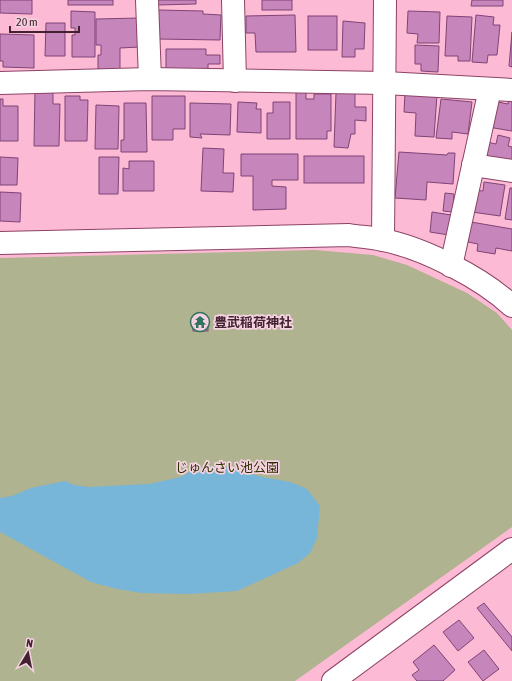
<svg xmlns="http://www.w3.org/2000/svg" width="512" height="681" viewBox="0 0 512 681" font-family="'Asap Condensed','Noto Sans JP',sans-serif">
	<style>
		.green { fill: #afb38f }
		.water { fill: #77b6d8 }
		.building { fill: #c685bb; stroke: #7f4476 }
		.lines { fill: none; stroke-linecap: round; stroke-linejoin: round }
		.minor-casing { stroke: #8c4365; stroke-width: 24 }
		.minor { stroke: #fff; stroke-width: 22 }
		.labels { text-anchor: middle; dominant-baseline: central; stroke-width: 3.5; stroke-linejoin: round; paint-order: stroke }
		.poi-label { font-size: 13px; font-weight: bold; fill: #422230; stroke: #f5d2e0; text-anchor: start }
		.park-label { font-size: 13px; fill: #2d2f00; stroke: #f5d2e0 }
	</style>
	<rect width="100%" height="100%" fill="#fdbad5"/>
	<path class="green" d="M315 250 373 255 407 265 467 293 497 313 512 330V527L295 681H0V258Z"/>
	<path class="water" d="M199 466 231 468 262 477 290 482 307 489 320 506 317 538 310 553 298 563 237 591 189 594 142 593 117 589 91 582 0 532V498L12 496 31 488 65 481 74 485 89 487 149 484 181 477Z"/>
	<g class="building">
		<path d="M0 0H32V14L0 13Z"/>
		<rect x="68" y="0" width="45" height="5"/>
		<path d="M157 0H196V4L157 5Z"/>
		<rect x="262" y="0" width="30" height="10"/>
		<path d="M472 0H503V6H471Z"/>
		<path d="M158 10 203 11V14L221 15 220 40 157 39Z"/>
		<path d="M71 11 95 12V57H72V35H75V28H71Z"/>
		<path d="M408 11 440 12 439 43H417L418 34 407 33Z"/>
		<path d="M295 15 296 52H256L255 33H246V16Z"/>
		<path d="M476 15 494 17 493 25H500L497 55H488L487 63 472 62Z"/>
		<rect x="308" y="16" width="29" height="34"/>
		<path d="M447 16 472 17 470 61H458V56H445Z"/>
		<path d="M139 18 140 47 120 48V70L98 71V55H101V45H96V19Z"/>
		<path d="M343 21 365 23 364 49H355V57H342Z"/>
		<path d="M46 23H65V56H45Z"/>
		<path d="M512 32V67L509 66Z"/>
		<path d="M0 34 34 35V68L3 67V61H0Z"/>
		<path d="M415 45 439 46 438 72 421 71V64H415Z"/>
		<path d="M166 49H206V55H220V64H208V70L166 69Z"/>
		<path d="M35 88H53V104H60L59 146H34Z"/>
		<path d="M296 89H306V99H314V94H331V131H327V139H296Z"/>
		<path d="M336 93H355V107H366V121L355 120V134H351L348 148 334 147Z"/>
		<path d="M405 93 437 95 434 137 415 136 416 113 404 112Z"/>
		<path d="M65 96H80V100H88L87 141H65Z"/>
		<path d="M152 96H185V129H173V140H152Z"/>
		<path d="M509 96H512V131L488 127 493 101 508 104Z"/>
		<path d="M0 99H3V106H18V141H0Z"/>
		<path d="M441 99 472 102 468 134 452 132V139L436 138Z"/>
		<path d="M238 102 257 103 256 109H261V133L237 132Z"/>
		<path d="M273 102H290V139H267V113H273Z"/>
		<path d="M124 103H146L147 152H121V140H124Z"/>
		<path d="M190 103 231 104 230 135 200 134 202 138 190 137Z"/>
		<path d="M96 105 119 106 118 149H95Z"/>
		<path d="M498 135 510 138 508 146 512 147V163L483 161 487 142 496 144Z"/>
		<path d="M203 148 224 149 223 173H234L233 192 201 191Z"/>
		<path d="M399 152 447 155 448 153H455L453 184 427 182 426 200 395 198Z"/>
		<path d="M241 154H298V180H272V186L286 187V209L253 210V176H241Z"/>
		<rect x="304" y="156" width="60" height="27"/>
		<path d="M0 157 18 158 17 185H0Z"/>
		<path d="M99 157H119L118 194H99Z"/>
		<path d="M129 161H154V191H123V168L129 169Z"/>
		<path d="M484 182 505 185 500 216 472 212 475 190 483 191Z"/>
		<path d="M510 188H512V220L505 219Z"/>
		<path d="M0 192 21 193 20 222 0 221Z"/>
		<path d="M445 193 454 194 453 212 443 211Z"/>
		<path d="M432 212 451 215 449 235 430 232Z"/>
		<path d="M471 222 512 229V251L496 248 495 254 477 251 478 244 468 242Z"/>
		<rect x="193" y="318" width="15" height="13"/>
		<path d="M484 603 512 637V651L477 608Z"/>
		<path d="M459 620 474 638 458 651 443 632Z"/>
		<path d="M434 645 455 670 443 681H417L412 675 419 670 413 662Z"/>
		<path d="M484 650 499 669 483 681 468 662Z"/>
	</g>
	<g class="lines">
		<g class="minor-casing">
			<g id="minor">
				<path d="M147 0 150 79"/>
				<path d="M233 0 235 81"/>
				<path d="M0 83 150 79 385 83 512 90"/>
				<path d="M473 165 512 171"/>
				<path d="M383 240 385 0"/>
				<path d="M0 243 349 235C360 237 372 237 383 240 424 248 482 278 512 306"/>
				<path d="M451 266 490 89"/>
				<path d="M333 681 512 549"/>
			</g>
		</g>
		<use href="#minor" class="minor"/>
	</g>
	<defs>
		<g id="temple-ring" transform="scale(1)"><circle r="9.5" fill="#f5d2e0" stroke="#327260" stroke-width="1.5"/><path d="M0-6L5-2H3V0L6.5 2.5H4V6H1.5V3h-3V6H-4V2.5H-6.5L-3 0V-2H-5Z" fill="#327260"/></g>
	</defs>
	<g fill-rule="evenodd">
		<use href="#temple-ring" x="200" y="322"/>
	</g>
	<g class="labels">
		<g class="poi-label">
			<text x="214" y="322">豊武稲荷神社</text>
		</g>
		<g class="park-label">
			<text x="227" y="467">じゅんさい池公園</text>
		</g>
	</g>
	<g transform="translate(28 653) rotate(10)" stroke="#f5d2e0" stroke-width="3" paint-order="stroke">
	<path d="M0-3L7 15L0 10L-7 15Z" fill="#422230"/>
	<text y="-6" font-size="11" font-weight="bold" text-anchor="middle" fill="#422230">N</text>
	</g>
	<path d="M10 26v6h69v-6" fill="none" stroke="#422230" stroke-width="2"/>
	<text x="16" y="26" font-size="12" fill="#422230" stroke="#f5d2e0" stroke-width="3" paint-order="stroke">20 m</text>
</svg>
